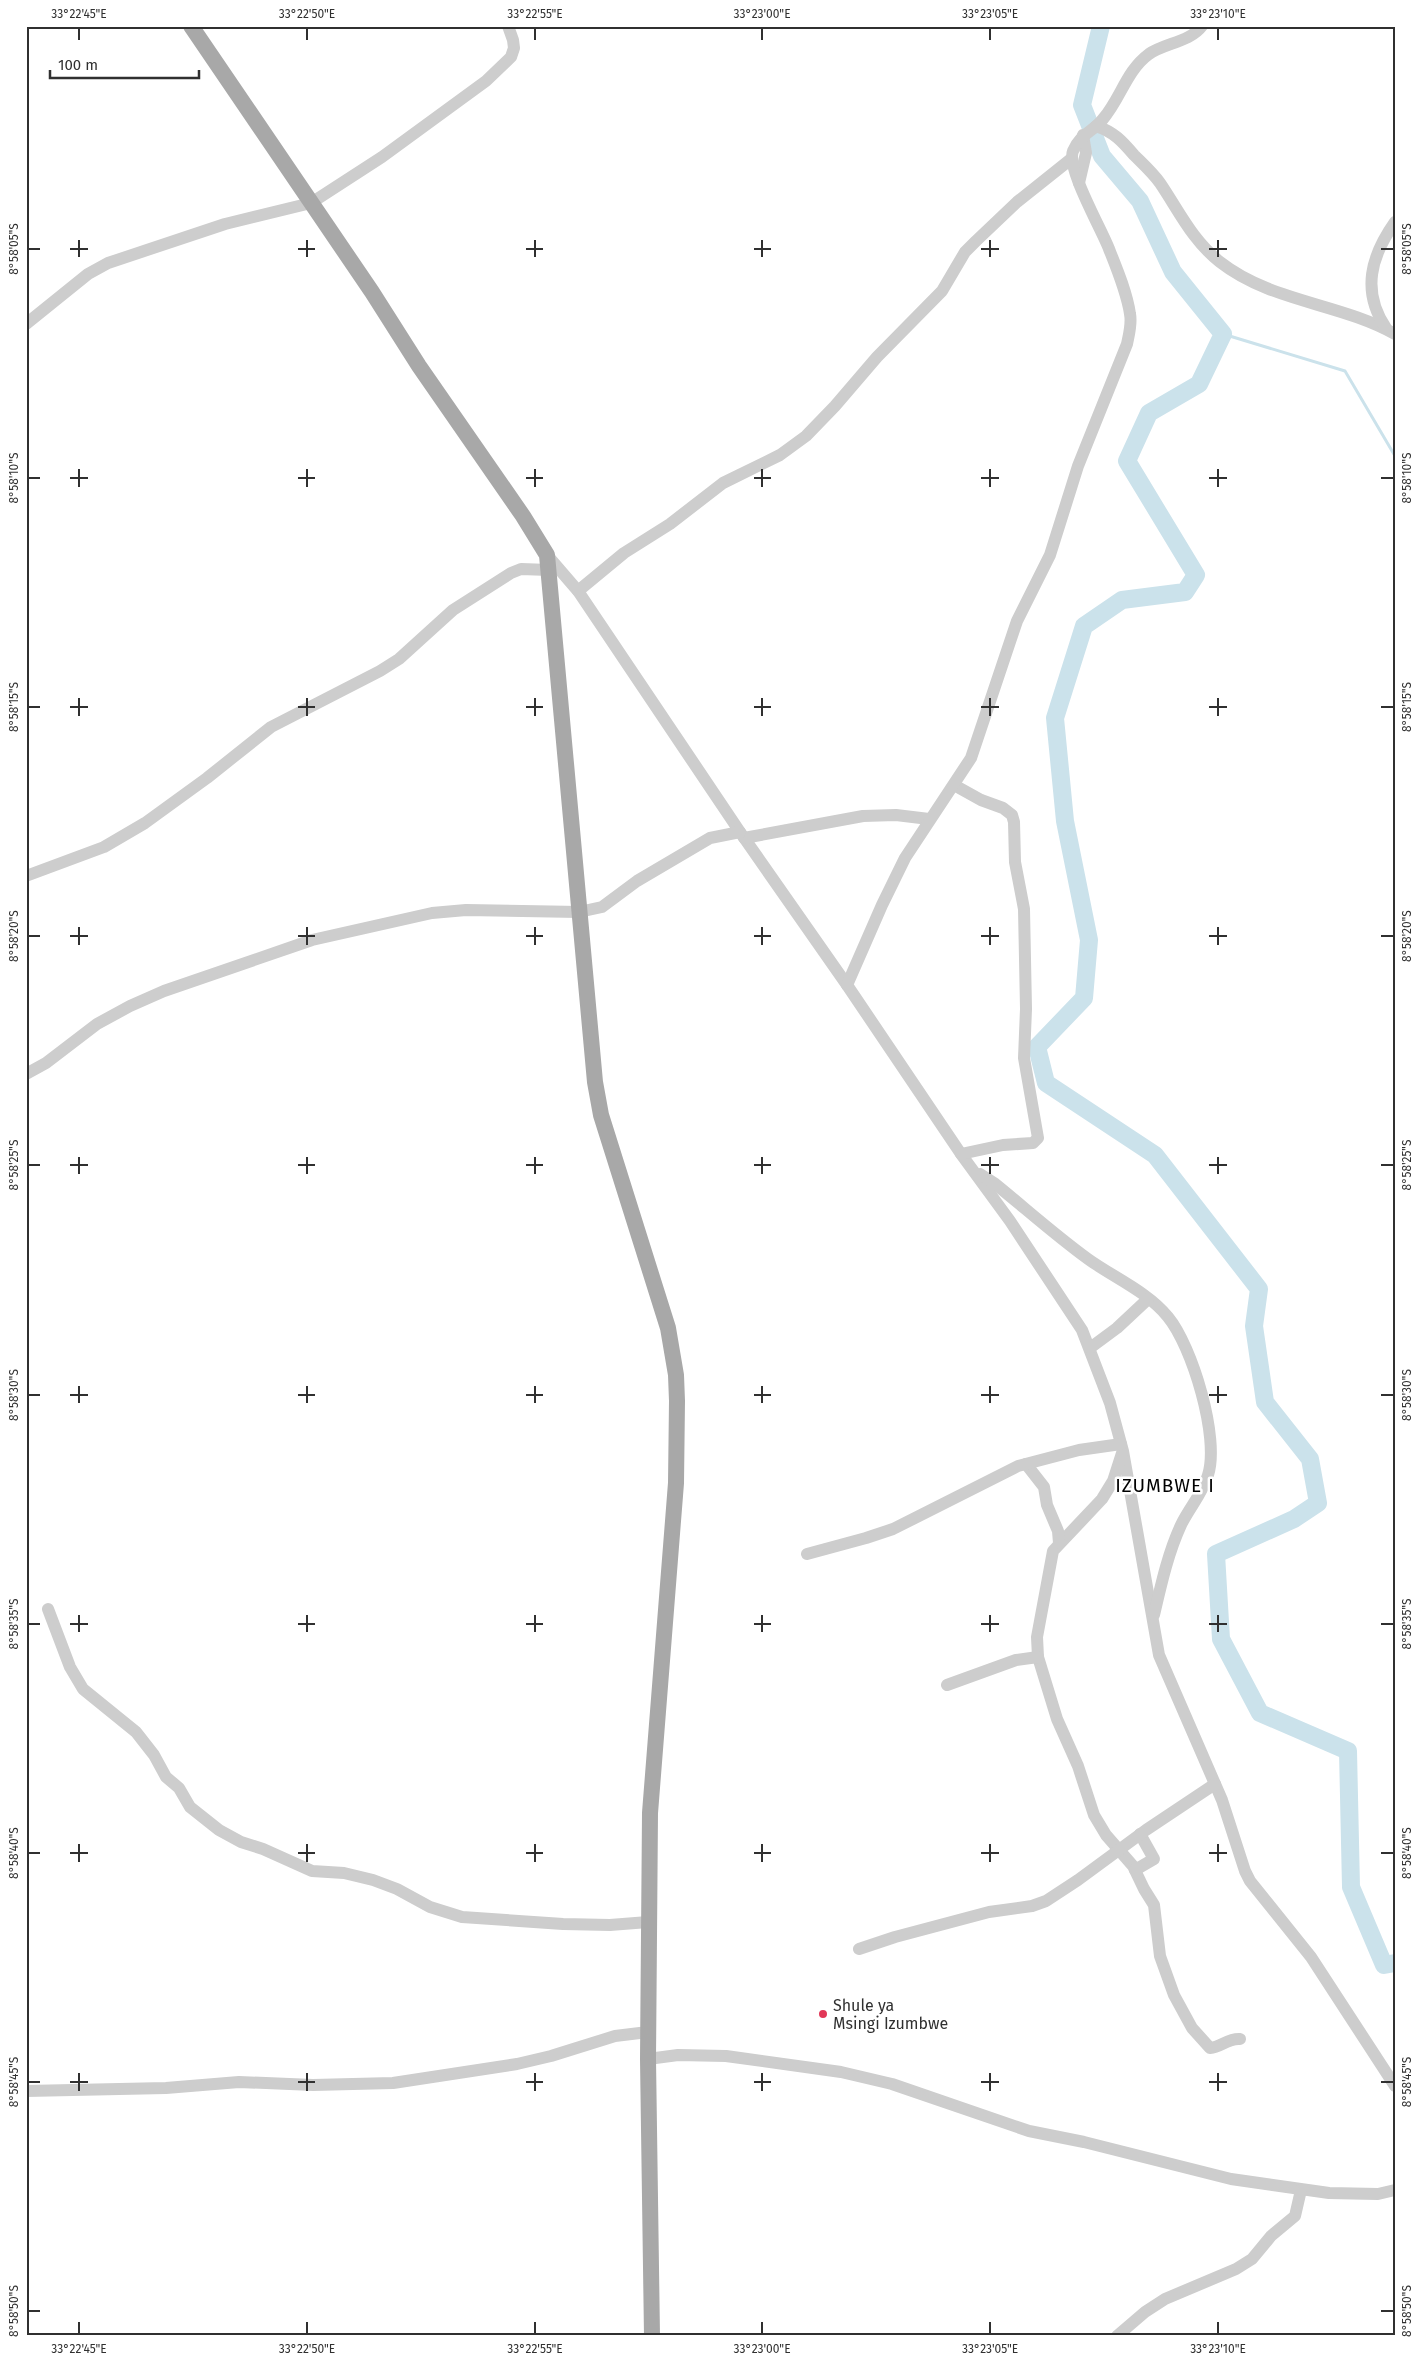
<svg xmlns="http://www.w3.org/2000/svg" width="1421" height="2362" viewBox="0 0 1421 2362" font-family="'Fira Sans',sans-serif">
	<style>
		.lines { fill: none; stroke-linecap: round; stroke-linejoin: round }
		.stream { stroke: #cbe2eb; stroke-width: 3 }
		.river { stroke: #cbe2eb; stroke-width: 18 }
		.minor { stroke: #cdcdcd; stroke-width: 12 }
		.major { stroke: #a8a8a8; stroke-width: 16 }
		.ticks { fill: none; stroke: #303030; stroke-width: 2 }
		.poi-dot { fill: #e13757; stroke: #fff; stroke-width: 2 }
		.labels { text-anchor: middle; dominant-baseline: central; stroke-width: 5; stroke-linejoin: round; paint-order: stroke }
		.poi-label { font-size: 16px; fill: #303030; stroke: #fff; text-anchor: start }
		.quarter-label { font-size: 19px; letter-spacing: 1px; fill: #000; stroke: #fff }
		.neatline { fill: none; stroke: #303030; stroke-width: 2 }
		.ticks-label { font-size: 12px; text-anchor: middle; fill: #303030 }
	</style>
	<rect width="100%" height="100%" fill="#fff"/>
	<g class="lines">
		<path class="stream" d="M1223 334 1345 371 1395 456"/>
		<path class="river" d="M1101 26 1082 105 1102 156 1140 201 1173 272 1223 334 1199 384 1149 413 1127 461 1196 575 1185 592 1122 600 1084 626 1055 718 1065 821 1089 940 1084 998 1037 1047 1046 1083 1155 1155 1259 1289 1254 1326 1265 1402 1310 1459 1318 1503 1294 1519 1216 1554 1221 1639 1260 1713 1348 1751 1351 1887 1384 1965 1395 1963"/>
		<g class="minor">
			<path d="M1096 126C1114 132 1122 141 1134 155 1143 164 1153 173 1160 183 1179 211 1192 240 1220 262 1271 302 1340 303 1395 334"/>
			<path d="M1079 183 1086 153 1083 135"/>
			<path d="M26 324 88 274 108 263 225 224 311 203 382 157 486 81 511 57 514 48 513 40 508 26"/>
			<path d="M1386 328C1361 291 1371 256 1395 222"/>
			<path d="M547 555 578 591 740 832 847 985 961 1154 1010 1221 1082 1330 1110 1403 1123 1451 1159 1655 1222 1800 1245 1871 1250 1881 1311 1957 1395 2086"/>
			<path d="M578 591 624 553 670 524 723 483 780 455 806 436 835 406 877 357 942 291 965 252 976 241 1017 202 1071 159"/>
			<path d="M954 785 981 800 1003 808 1012 815 1014 822 1015 862 1024 909 1026 1009 1024 1058 1038 1138 1033 1143 1003 1145 961 1154"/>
			<path d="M744 838 863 816 896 815 929 819"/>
			<path d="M26 876 104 847 145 823 207 778 271 727 380 671 399 659 453 610 511 573 521 569 549 570"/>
			<path d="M847 985 882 905 905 858 971 758 1017 621 1050 555 1078 466 1127 344C1129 334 1132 324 1130 314 1127 293 1117 269 1109 249 1102 230 1066 168 1073 151 1080 134 1093 132 1103 119 1121 98 1126 71 1149 54 1165 43 1190 42 1202 26"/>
			<path d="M26 1074 46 1063 97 1024 130 1006 164 991 312 940 432 913 466 910 579 912 602 907 637 881 710 838 740 832"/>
			<path d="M980 1174 994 1183C1025 1208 1055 1235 1088 1259 1113 1277 1148 1292 1168 1317 1192 1346 1220 1438 1208 1475 1203 1493 1189 1508 1181 1525 1168 1553 1161 1585 1154 1615"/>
			<path d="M1090 1348 1117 1328 1148 1299"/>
			<path d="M1122 1453 1113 1481 1102 1499 1053 1551 1037 1637 1038 1657 1057 1719 1078 1766 1094 1815 1106 1835 1133 1866 1144 1889 1154 1905 1160 1956 1174 1995 1192 2028 1210 2048C1221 2047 1228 2038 1240 2039"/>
			<path d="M1026 1464 1044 1487 1047 1505 1058 1531 1059 1543"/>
			<path d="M807 1554 866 1538 893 1529 1018 1466 1079 1450 1121 1444"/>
			<path d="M48 1609 70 1667 83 1689 136 1732 154 1755 166 1777 179 1788 190 1807 219 1830 241 1842 263 1849 312 1871 344 1873 373 1880 397 1889 430 1907 462 1917 563 1924 610 1925 648 1922"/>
			<path d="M947 1685 1016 1660 1038 1657"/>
			<path d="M1135 1870 1154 1859 1140 1834"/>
			<path d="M859 1949 895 1937 989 1912 1032 1906 1046 1901 1078 1880 1146 1830 1215 1784"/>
			<path d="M648 2059 678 2055 726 2056 841 2072 892 2084 1029 2131 1084 2142 1231 2179 1329 2193 1378 2194 1395 2190"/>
			<path d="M26 2091 166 2088 239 2082 313 2085 393 2083 517 2064 551 2056 615 2036 648 2032"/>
			<path d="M1117 2336 1145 2312 1165 2299 1236 2269 1252 2259 1271 2236 1295 2216 1301 2190"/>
		</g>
		<path class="major" d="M191 26 372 292 419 366 523 516 547 555 595 1082 601 1115 668 1328 676 1375 677 1401 676 1483 650 1813 648 2059 652 2336"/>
	</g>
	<path class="ticks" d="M79 28V40M307 28V40M535 28V40M762 28V40M990 28V40M1218 28V40M79 240V257M307 240V257M535 240V257M762 240V257M990 240V257M1218 240V257M28 249H40M70 249H88M298 249H315M526 249H543M754 249H771M981 249H999M1209 249H1227M1381 249H1394M79 469V487M307 469V487M535 469V487M762 469V487M990 469V487M1218 469V487M28 478H40M70 478H88M298 478H315M526 478H543M754 478H771M981 478H999M1209 478H1227M1381 478H1394M79 698V716M307 698V716M535 698V716M762 698V716M990 698V716M1218 698V716M28 707H40M70 707H88M298 707H315M526 707H543M754 707H771M981 707H999M1209 707H1227M1381 707H1394M79 927V945M307 927V945M535 927V945M762 927V945M990 927V945M1218 927V945M28 936H40M70 936H88M298 936H315M526 936H543M754 936H771M981 936H999M1209 936H1227M1381 936H1394M79 1157V1174M307 1157V1174M535 1157V1174M762 1157V1174M990 1157V1174M1218 1157V1174M28 1165H40M70 1165H88M298 1165H315M526 1165H543M754 1165H771M981 1165H999M1209 1165H1227M1381 1165H1394M79 1386V1403M307 1386V1403M535 1386V1403M762 1386V1403M990 1386V1403M1218 1386V1403M28 1395H40M70 1395H88M298 1395H315M526 1395H543M754 1395H771M981 1395H999M1209 1395H1227M1381 1395H1394M79 1615V1632M307 1615V1632M535 1615V1632M762 1615V1632M990 1615V1632M1218 1615V1632M28 1624H40M70 1624H88M298 1624H315M526 1624H543M754 1624H771M981 1624H999M1209 1624H1227M1381 1624H1394M79 1844V1862M307 1844V1862M535 1844V1862M762 1844V1862M990 1844V1862M1218 1844V1862M28 1853H40M70 1853H88M298 1853H315M526 1853H543M754 1853H771M981 1853H999M1209 1853H1227M1381 1853H1394M79 2073V2091M307 2073V2091M535 2073V2091M762 2073V2091M990 2073V2091M1218 2073V2091M28 2082H40M70 2082H88M298 2082H315M526 2082H543M754 2082H771M981 2082H999M1209 2082H1227M1381 2082H1394M28 2311H40M1381 2311H1394M79 2322V2334M307 2322V2334M535 2322V2334M762 2322V2334M990 2322V2334M1218 2322V2334"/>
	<circle class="poi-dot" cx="823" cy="2014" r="5"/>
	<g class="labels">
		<g class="poi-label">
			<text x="833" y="2005">Shule ya<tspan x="833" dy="18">Msingi Izumbwe</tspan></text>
		</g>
		<g class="quarter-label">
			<text x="1165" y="1485">IZUMBWE I</text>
		</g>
	</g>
	<rect width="1421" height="2362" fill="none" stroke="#ffffff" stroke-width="55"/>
	<path d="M50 70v8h149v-8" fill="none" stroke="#303030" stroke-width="2.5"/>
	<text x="58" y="70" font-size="15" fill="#303030" stroke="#ffffff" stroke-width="4" paint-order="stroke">100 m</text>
	<rect x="28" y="28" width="1366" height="2306" class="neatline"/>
	<g class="ticks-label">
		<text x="79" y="18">33°22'45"E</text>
		<text x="307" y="18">33°22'50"E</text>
		<text x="535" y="18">33°22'55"E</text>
		<text x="762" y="18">33°23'00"E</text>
		<text x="990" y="18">33°23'05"E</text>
		<text x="1218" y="18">33°23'10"E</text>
		<text transform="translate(14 249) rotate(-90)" y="4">8°58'05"S</text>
		<text transform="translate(1407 249) rotate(-90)" y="4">8°58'05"S</text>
		<text transform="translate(14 478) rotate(-90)" y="4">8°58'10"S</text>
		<text transform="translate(1407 478) rotate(-90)" y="4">8°58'10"S</text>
		<text transform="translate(14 707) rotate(-90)" y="4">8°58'15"S</text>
		<text transform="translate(1407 707) rotate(-90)" y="4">8°58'15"S</text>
		<text transform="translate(14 936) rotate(-90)" y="4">8°58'20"S</text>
		<text transform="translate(1407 936) rotate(-90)" y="4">8°58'20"S</text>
		<text transform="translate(14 1165) rotate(-90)" y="4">8°58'25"S</text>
		<text transform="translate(1407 1165) rotate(-90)" y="4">8°58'25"S</text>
		<text transform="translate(14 1395) rotate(-90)" y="4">8°58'30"S</text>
		<text transform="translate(1407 1395) rotate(-90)" y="4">8°58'30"S</text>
		<text transform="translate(14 1624) rotate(-90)" y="4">8°58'35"S</text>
		<text transform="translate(1407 1624) rotate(-90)" y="4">8°58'35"S</text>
		<text transform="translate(14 1853) rotate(-90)" y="4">8°58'40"S</text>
		<text transform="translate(1407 1853) rotate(-90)" y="4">8°58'40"S</text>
		<text transform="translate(14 2082) rotate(-90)" y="4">8°58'45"S</text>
		<text transform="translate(1407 2082) rotate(-90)" y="4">8°58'45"S</text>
		<text transform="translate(14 2311) rotate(-90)" y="4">8°58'50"S</text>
		<text transform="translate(1407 2311) rotate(-90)" y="4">8°58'50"S</text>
		<text x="79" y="2353">33°22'45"E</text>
		<text x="307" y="2353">33°22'50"E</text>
		<text x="535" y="2353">33°22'55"E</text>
		<text x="762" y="2353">33°23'00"E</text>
		<text x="990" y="2353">33°23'05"E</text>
		<text x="1218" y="2353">33°23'10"E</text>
	</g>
</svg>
